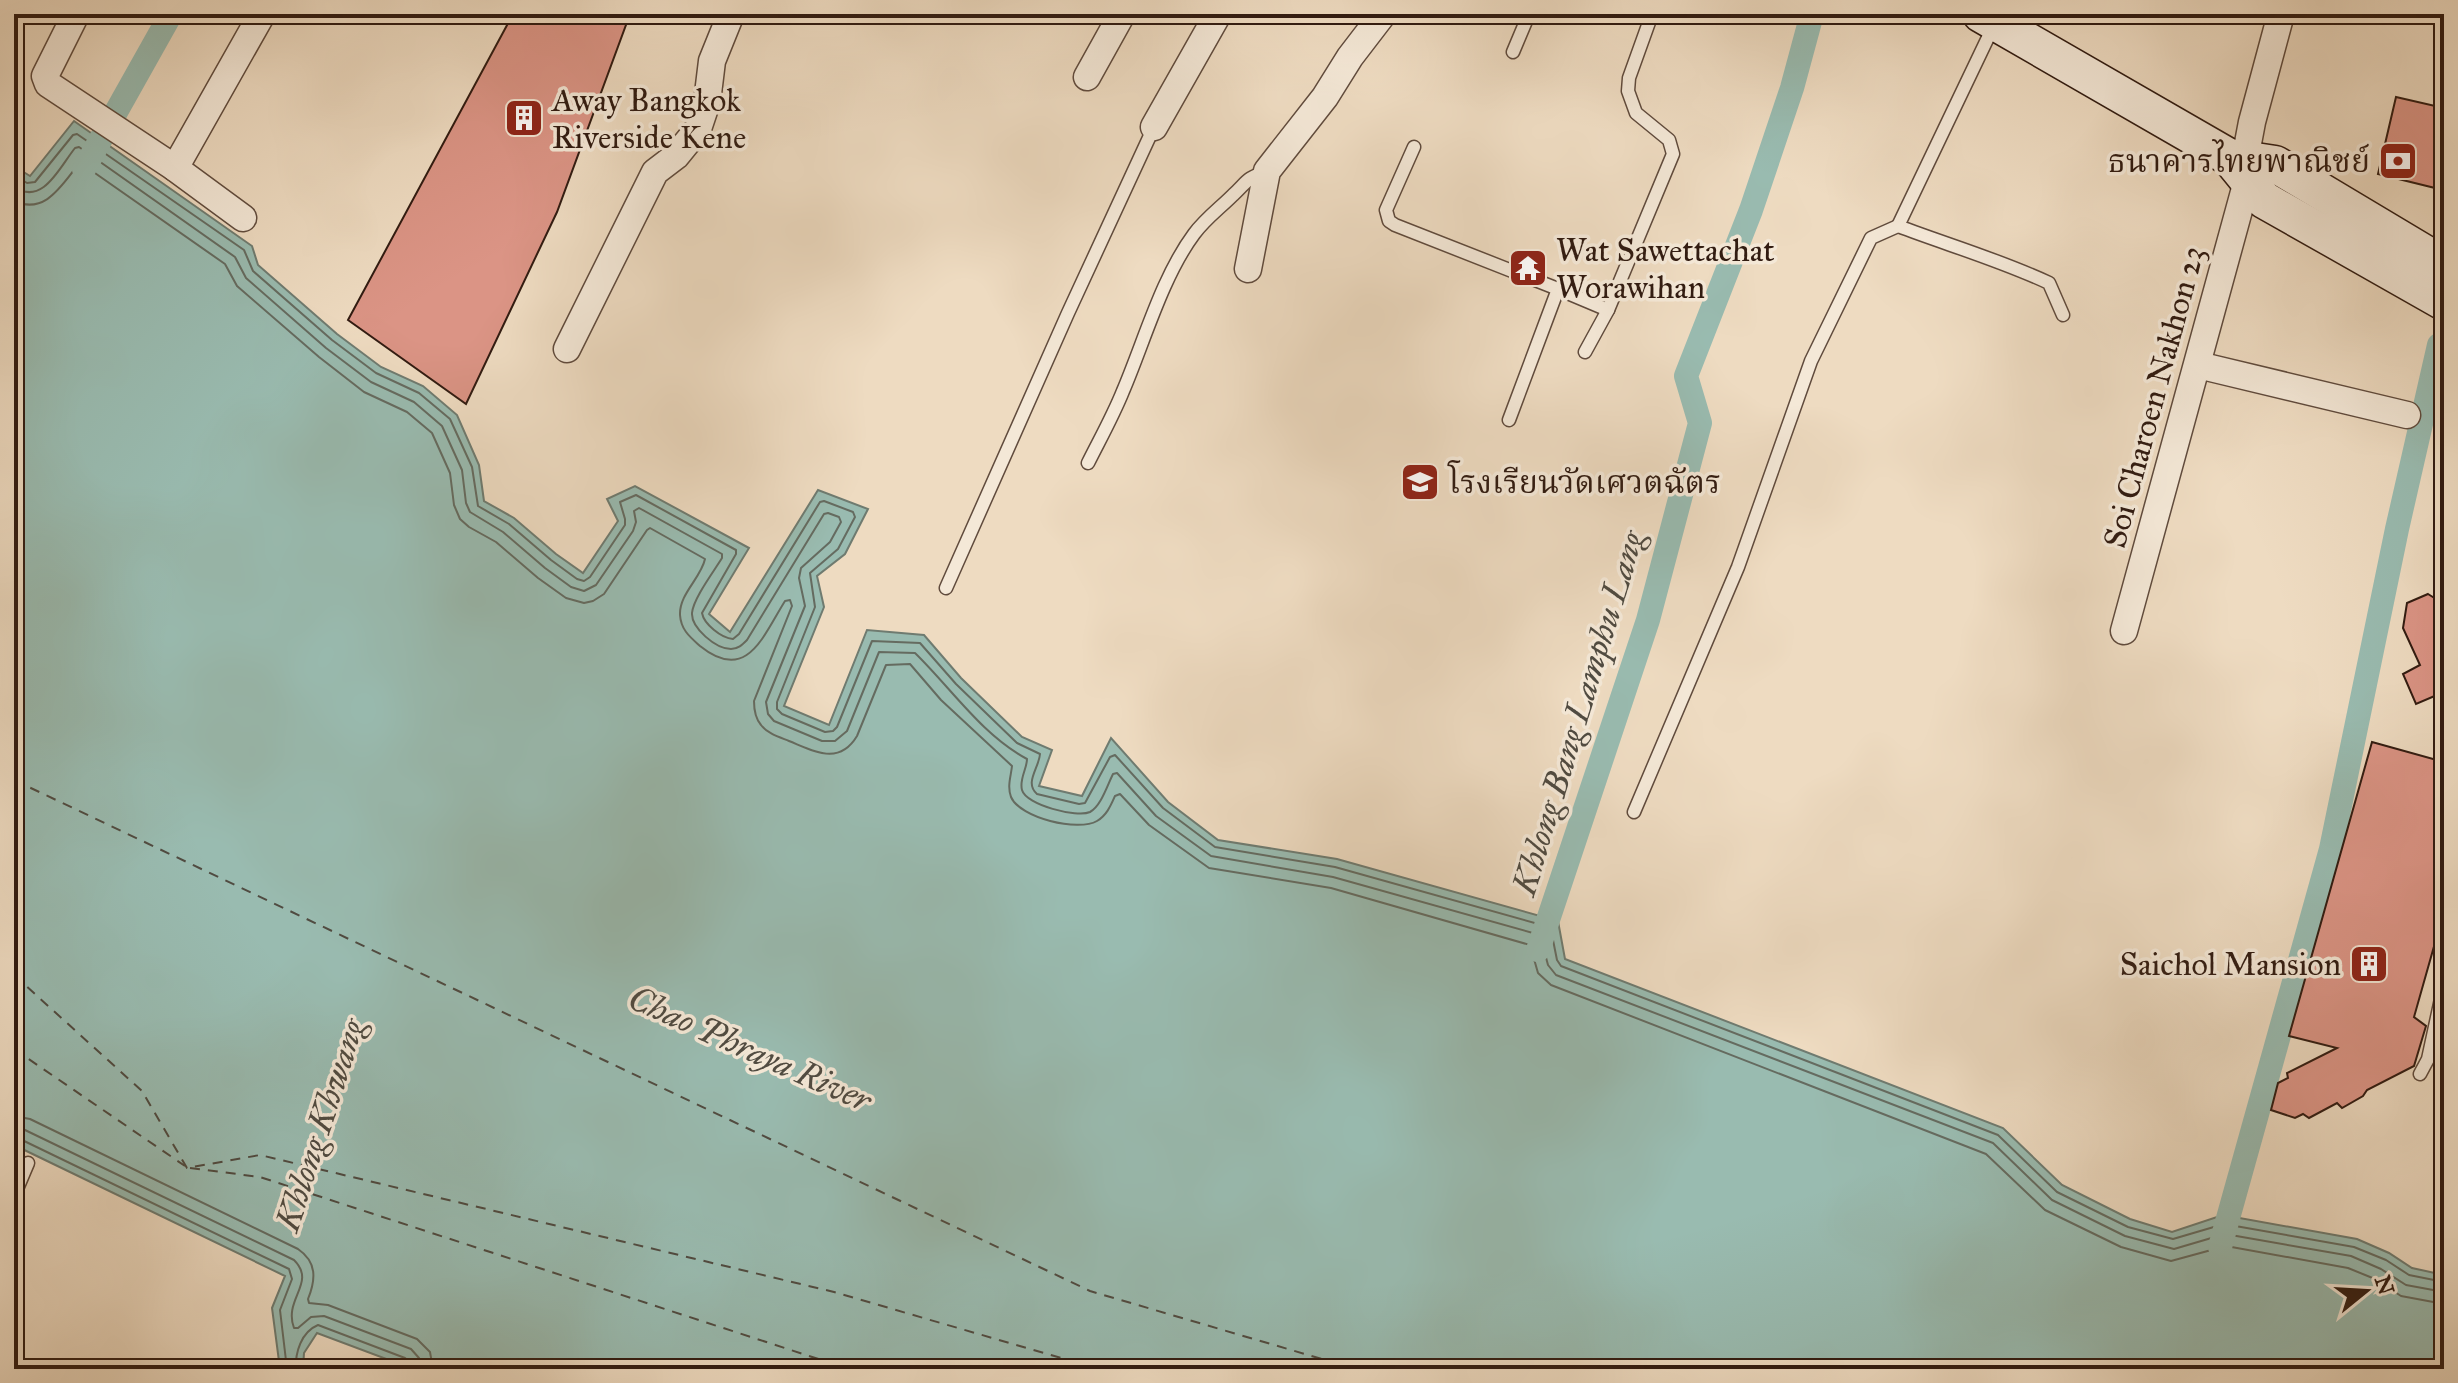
<svg xmlns="http://www.w3.org/2000/svg" width="2458" height="1383" viewBox="0 0 2458 1383" font-family="'IM FELL Great Primer','Noto Serif Thai',serif">
	<style>
		.water { fill: #99bbb0; stroke: #6f7b70; stroke-width: 2 }
		.lines { fill: none; stroke-linecap: round; stroke-linejoin: round }
		.shore { stroke: #656b60; stroke-width: 2 }
		.canal { stroke: #99bbb0; stroke-width: 24 }
		.ferry { stroke: #504b41; stroke-width: 2; stroke-dasharray: 10 8; stroke-linecap: butt }
		.building { fill: #db9485; stroke: #311b11; stroke-width: 2 }
		.lane-casing { stroke: #604b3d; stroke-width: 15 }
		.street-casing { stroke: #604b3d; stroke-width: 29 }
		.secondary-casing { stroke: #311b11; stroke-width: 39 }
		.lane { stroke: #f4e8d7; stroke-width: 12 }
		.street { stroke: #f4e8d7; stroke-width: 26 }
		.secondary { stroke: #f4e8d7; stroke-width: 36 }
		.labels { text-anchor: middle; dominant-baseline: central; stroke-width: 7; stroke-linejoin: round; paint-order: stroke }
		.poi-label { font-size: 32px; fill: #311b11; stroke: #f4e8d7; text-anchor: start }
		.street-label { font-size: 32px; fill: #311b11; stroke: #f4e8d7 }
		.water-label { font-size: 34px; font-style: italic; fill: #504b41; stroke: #f4e8d7 }
	</style>
	<rect width="100%" height="100%" fill="#eedbc1"/>
	<filter id="stains"><feTurbulence type="fractalNoise" baseFrequency=".0025" numOctaves="4"/><feColorMatrix values="0 0 0 0 .2 0 0 0 0 .09 0 0 0 0 .02 0 0 0 .5 -.17"/></filter>
	<radialGradient id="worn" r=".72"><stop offset=".6" stop-color="#630" stop-opacity="0"/><stop offset="1" stop-color="#630" stop-opacity=".3"/></radialGradient>
	<path class="water" d="M74 121 252 246 258 265 337 334 381 367 423 386 457 415 479 465 484 501 514 518 556 554 583 573 618 521 607 499 635 486 749 548 709 614 730 632 818 490 868 509 845 554 817 576 824 607 784 706 829 725 867 630 924 635 961 678 1022 737 1052 750 1039 786 1082 796 1111 738 1168 802 1218 840 1337 859 1558 921 1565 959 2003 1128 2062 1185 2130 1219 2172 1232 2223 1215 2357 1239 2389 1253 2412 1268 2444 1275V1369H413L317 1333 304 1353 303 1369H280L272 1308 285 1276 14 1145V166L30 176Z"/>
	<g class="lines">
		<g class="shore">
			<path d="M14 175 27 183 35 182 73 135 77 134 244 250 253 271 332 340 376 373 419 393 450 419 472 467 478 506 509 524 551 560 577 579 584 581 590 577 625 525V519L620 502 636 495 736 550V554L702 613C704 624 721 638 733 639L739 634 820 502 824 501 853 512 855 517 838 549 810 573 815 607 777 702V709L782 714 825 732 833 731 837 727 872 641 920 643 956 684 1017 743 1040 754C1039 768 1024 783 1037 794L1079 804 1085 803 1110 757 1115 755 1163 808 1215 847 1335 867 1549 927 1551 930 1557 960 1561 966 1998 1135 2057 1192 2128 1227 2173 1239 2224 1224 2354 1247 2386 1260 2409 1275 2444 1282"/>
			<path d="M14 187C43 206 59 168 75 148L79 147 235 257 246 278 326 348 371 382 414 402 442 426 462 470 466 503 470 512 503 532 545 568 571 587 584 591 596 585 633 531 636 522 634 511 639 508 722 554V558C714 571 693 599 692 613 691 628 716 649 731 649 738 649 742 645 747 640L824 514 828 513 839 517 841 522 830 542 801 568 799 578 805 606 766 702 768 714 774 721 822 741H835L847 731 879 652 915 653C951 688 982 735 1027 759 1027 769 1019 779 1022 790 1026 805 1077 818 1090 812 1101 806 1107 786 1113 774L1117 773 1156 816 1211 856 1333 877 1540 935 1548 965 1556 975 1993 1143 2052 1200 2125 1236 2174 1249 2225 1234 2351 1256 2381 1269 2406 1285 2444 1292"/>
			<path d="M14 201C45 215 61 186 78 165L82 164 225 264 237 286 319 357 364 392 407 412 432 433 450 473 454 505 460 519 469 527 496 542 538 578 566 598 584 603 593 601 604 594 647 530 650 528 705 559C701 578 679 594 680 615 681 630 690 637 700 646 747 684 763 636 785 601L790 600 792 606 754 701C754 710 755 718 761 725 768 734 779 737 789 741 814 751 839 766 857 736L886 665 910 664 941 700 1012 766C1011 776 1007 786 1011 797 1020 818 1078 832 1097 821 1107 815 1111 805 1115 796L1120 794 1149 825 1209 868 1331 888 1530 945 1538 973 1551 985 1986 1154 2045 1210 2121 1247 2171 1261 2226 1246 2348 1268 2375 1279 2401 1296 2444 1304"/>
			<path d="M14 1116 30 1119 298 1249C317 1262 316 1279 308 1299L309 1303 328 1305 417 1339 430 1352 433 1369"/>
			<path d="M14 1128 25 1130 294 1260C317 1283 283 1299 294 1328H298L311 1317 324 1316 411 1349 419 1358 421 1369"/>
			<path d="M14 1138 20 1139 289 1269 292 1279 280 1310 287 1369"/>
			<path d="M296 1369C295 1353 301 1332 318 1325L405 1358 410 1362 411 1369"/>
		</g>
		<g class="canal">
			<path d="M84 169 171 14"/>
			<path d="M1538 950 1648 620 1700 423 1686 376 1751 210 1792 88 1812 14"/>
			<path d="M2220 1247 2331 849 2397 529 2439 345"/>
		</g>
		<g class="ferry">
			<path d="M14 780 1090 1291 1356 1369"/>
			<path d="M14 975 142 1091 187 1168 260 1155 834 1292 1099 1369"/>
			<path d="M14 1049 185 1166"/>
			<path d="M190 1168 260 1177 849 1369"/>
		</g>
	</g>
	<g class="building">
		<path d="M513 14H630L557 212 466 404 348 320Z"/>
		<path d="M2396 97 2444 108V151L2435 188 2378 174Z"/>
		<path d="M2428 594 2444 604V692L2416 704 2403 674 2420 665 2403 628 2407 603Z"/>
		<path d="M2372 742 2444 762V911L2414 1017 2426 1026 2414 1066 2367 1090 2363 1096 2342 1108 2337 1103 2309 1118 2303 1114 2295 1118 2271 1110 2278 1083 2288 1078 2287 1073 2337 1048 2289 1036Z"/>
	</g>
	<g class="lines">
		<g class="lane-casing">
			<g id="lane">
				<path d="M1994 25 1898 226C1948 245 2000 260 2049 283L2063 315"/>
				<path d="M1513 52 1529 14"/>
				<path d="M1414 147 1386 210 1389 221 1395 225 1558 289"/>
				<path d="M1585 352 1608 310 1673 154 1669 140 1636 113 1628 91 1629 78 1652 14"/>
				<path d="M1509 420 1558 289 1608 310"/>
				<path d="M1088 463C1100 439 1113 416 1123 391 1144 342 1162 277 1194 234 1205 219 1220 208 1233 195 1248 181 1245 179 1267 171"/>
				<path d="M946 588 1068 313 1154 127"/>
				<path d="M1634 812 1738 567 1811 361 1871 238 1898 226"/>
				<path d="M2420 1074 2428 1059 2444 985"/>
				<path d="M14 1196 28 1163"/>
			</g>
		</g>
		<g class="street-casing">
			<g id="street">
				<path d="M76 14 45 76 48 84 175 168 243 218"/>
				<path d="M1087 77 1122 14"/>
				<path d="M1154 127 1218 14"/>
				<path d="M2245 159 2252 122 2281 14"/>
				<path d="M175 168 262 14"/>
				<path d="M1248 269 1267 171 1325 97 1350 57 1383 14"/>
				<path d="M567 349 655 172 676 156 698 129 707 102 712 61 731 14"/>
				<path d="M2198 365 2407 415"/>
				<path d="M2124 631 2247 181"/>
			</g>
		</g>
		<g class="secondary-casing">
			<g id="secondary">
				<path d="M1981 14 2229 157 2275 164 2444 265"/>
				<path d="M2229 157 2264 200 2444 302"/>
			</g>
		</g>
		<use href="#lane" class="lane"/>
		<use href="#street" class="street"/>
		<use href="#secondary" class="secondary"/>
	</g>
	<defs>
		<g id="building-square" transform="scale(2)"><rect x="-9" y="-9" width="18" height="18" rx="4" fill="#8f2418" stroke="#f4e8d7"/><path d="M-4-6H4V6H1V3H-1V6H-4ZM-2.5-4.3h1.7v1.8h-1.7ZM.8-4.3h1.7v1.8H.8ZM-2.5-1h1.7V.8h-1.7ZM.8-1h1.7V.8H.8Z" fill="#fff"/></g>
		<g id="bank-square" transform="scale(2)"><rect x="-9" y="-9" width="18" height="18" rx="4" fill="#8f2418" stroke="#f4e8d7"/><path d="M-6-4H6V4H-6ZM0-2.3a2.3 2.3 0 1 0 0 4.6a2.3 2.3 0 1 0 0-4.6Z" fill="#fff"/></g>
		<g id="temple-square" transform="scale(2)"><rect x="-9" y="-9" width="18" height="18" rx="4" fill="#8f2418" stroke="#f4e8d7"/><path d="M0-6L5-2H3V0L6.5 2.5H4V6H1.5V3h-3V6H-4V2.5H-6.5L-3 0V-2H-5Z" fill="#fff"/></g>
		<g id="school-square" transform="scale(2)"><rect x="-9" y="-9" width="18" height="18" rx="4" fill="#8f2418" stroke="#f4e8d7"/><path d="M0-5L7-2L0 1L-7-2ZM-4 1L0 2.5L4 1V4Q0 6-4 4Z" fill="#fff"/></g>
	</defs>
	<g fill-rule="evenodd">
		<use href="#building-square" x="524" y="118"/>
		<use href="#bank-square" x="2398" y="161"/>
		<use href="#temple-square" x="1528" y="268"/>
		<use href="#school-square" x="1420" y="482"/>
		<use href="#building-square" x="2369" y="964"/>
	</g>
	<g class="labels">
		<g class="poi-label">
			<text x="552" y="100">Away Bangkok<tspan x="552" dy="37">Riverside Kene</tspan></text>
			<text x="2370" y="161" text-anchor="end">ธนาคารไทยพาณิชย์</text>
			<text x="1556" y="250">Wat Sawettachat<tspan x="1556" dy="37">Worawihan</tspan></text>
			<text x="1448" y="482">โรงเรียนวัดเศวตฉัตร</text>
			<text x="2341" y="964" text-anchor="end">Saichol Mansion</text>
		</g>
		<g class="street-label">
			<text transform="translate(2154 397) rotate(-75)">Soi Charoen Nakhon 23</text>
		</g>
		<g class="water-label">
			<text transform="translate(1578 713) rotate(-73)">Khlong Bang Lamphu Lang</text>
			<text transform="translate(750 1049) rotate(24)">Chao Phraya River</text>
			<text transform="translate(320 1125) rotate(-72)">Khlong Khwang</text>
		</g>
	</g>
	<rect width="2458" height="1383" fill="none" stroke="#eedbc1" stroke-width="48"/>
	<rect x="16" y="16" width="2426" height="1351" fill="none" stroke="#311b11" stroke-width="4"/>
	<rect x="24" y="24" width="2410" height="1335" fill="none" stroke="#311b11" stroke-width="2"/>
	<g transform="translate(2366 1291) rotate(72)" stroke="#f4e8d7" stroke-width="6" paint-order="stroke">
	<path d="M0-6L14 30L0 20L-14 30Z" fill="#311b11"/>
	<text y="-12" font-size="22" font-weight="bold" text-anchor="middle" fill="#311b11">N</text>
	</g>
	<rect width="100%" height="100%" filter="url(#stains)"/>
	<rect width="100%" height="100%" fill="url(#worn)"/>
</svg>
